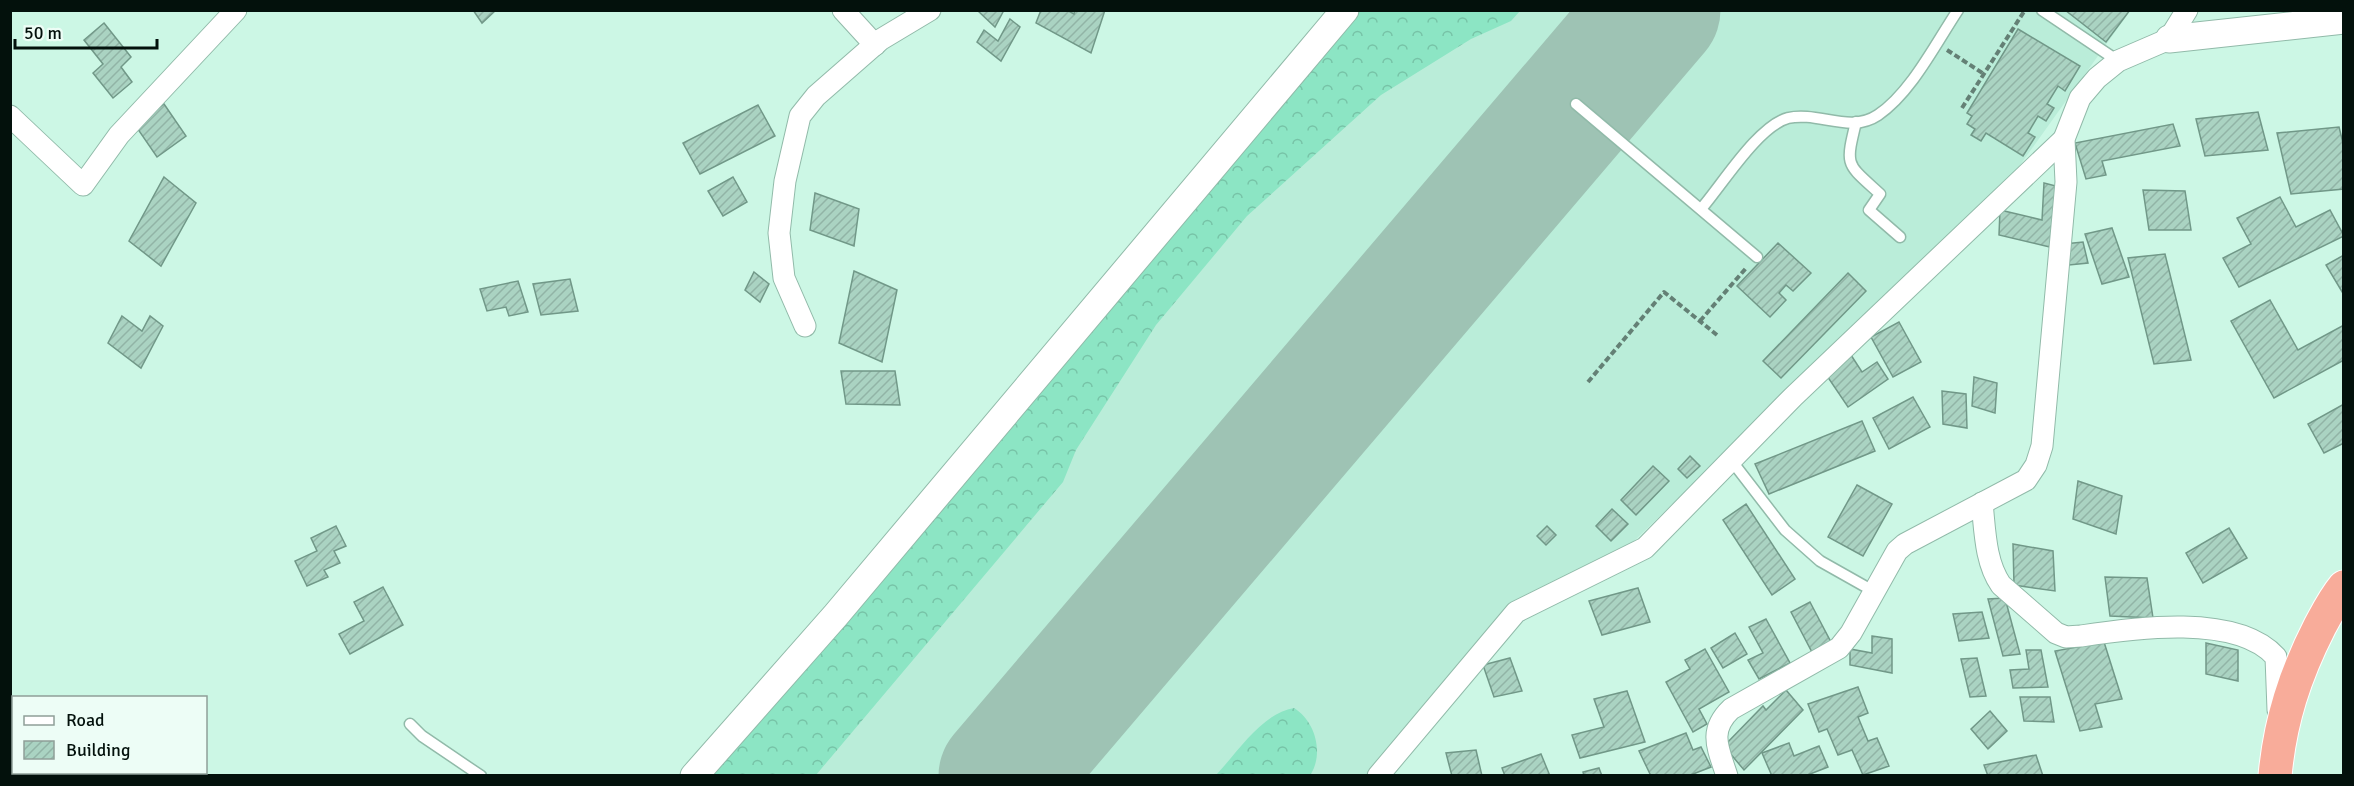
<svg xmlns="http://www.w3.org/2000/svg" width="2354" height="786" viewBox="0 0 2354 786" font-family="Signika,sans-serif">
	<style>
		.built { fill: #baedd9 }
		.forest { fill: url(#forest-crowns) }
		.lines { fill: none; stroke-linecap: round; stroke-linejoin: round }
		.runway { stroke: #9ec3b4; stroke-width: 129 }
		.building { fill: url(#building-hatch); stroke: #719888; stroke-width: 1.5 }
		.service-casing { stroke: #91baa9; stroke-width: 13 }
		.minor-casing { stroke: #91baa9; stroke-width: 23 }
		.tertiary-casing { stroke: #91baa9; stroke-width: 29 }
		.trunk-casing { stroke: #fff; stroke-width: 35 }
		.path { stroke: #648075; stroke-width: 4; stroke-dasharray: 6 3; stroke-linecap: butt }
		.service { stroke: #fff; stroke-width: 10 }
		.minor { stroke: #fff; stroke-width: 21 }
		.tertiary { stroke: #fff; stroke-width: 27 }
		.trunk { stroke: #f8ac9a; stroke-width: 33 }
	</style>
	<defs>
		<pattern id="forest-crowns" width="20" height="18" patternUnits="userSpaceOnUse" patternTransform="scale(1.5)"><rect width="20" height="18" fill="#8ce5c4"/><path d="M2 6a3 3 0 1 1 6 0M12 15a3 3 0 1 1 6 0" fill="none" stroke="#77c3a7"/></pattern>
		<pattern id="building-hatch" width="6" height="6" patternUnits="userSpaceOnUse" patternTransform="scale(1.5)"><rect width="6" height="6" fill="#aad3c2"/><path d="M-1 1l2-2M0 6l6-6M5 7l2-2" fill="none" stroke="#91b4a6"/></pattern>
	</defs>
	<rect width="100%" height="100%" fill="#ccf7e5"/>
	<path class="built" d="M1358 11H2130L2018 168 1632 543 1513 606 1366 775 702 776Z"/>
	<g class="forest">
		<path d="M1358 11H1520L1511 21 1471 39 1381 95 1247 216 1156 325 1076 450 1063 482 816 775 702 776Z"/>
		<path d="M1294 708C1315 721 1324 752 1311 774L1216 775C1237 753 1262 713 1294 708Z"/>
	</g>
	<g class="lines">
		<path class="runway" d="M1003 776 1656 10"/>
	</g>
	<g class="building">
		<path d="M473 10H496L482 23Z"/>
		<path d="M977 10H1004L995 27Z"/>
		<path d="M1041 10H1067L1074 14 1075 10H1105L1091 53 1036 23Z"/>
		<path d="M2065 10H2130L2106 42Z"/>
		<path d="M1010 19 1020 27 1001 61 977 42 984 30 998 41Z"/>
		<path d="M104 23 131 57 121 67 132 82 113 98 93 73 103 64 84 40Z"/>
		<path d="M2018 29 2080 66 2065 91 2058 86 2047 104 2054 108 2046 121 2038 116 2028 133 2035 137 2023 156 1986 133 1981 141 1971 135 1975 129 1967 124 1972 116 1967 113Z"/>
		<path d="M164 104 186 136 157 157 135 125Z"/>
		<path d="M758 105 775 136 700 174 683 143Z"/>
		<path d="M2258 112 2268 150 2205 156 2196 119Z"/>
		<path d="M2173 124 2180 146 2102 161 2106 175 2086 179 2075 143Z"/>
		<path d="M2339 127 2344 147V189L2291 194 2277 133Z"/>
		<path d="M164 177 196 203 161 266 129 241Z"/>
		<path d="M733 177 747 202 723 216 708 191Z"/>
		<path d="M2044 183 2056 186 2054 248 1999 235 2000 210 2042 220Z"/>
		<path d="M2143 190 2185 191 2191 230H2149Z"/>
		<path d="M815 193 859 209 854 246 810 230Z"/>
		<path d="M2280 197 2296 227 2330 210 2344 236 2239 287 2223 258 2251 244 2237 218Z"/>
		<path d="M2112 228 2129 277 2102 284 2085 234Z"/>
		<path d="M2083 242 2088 263 2069 265 2064 244Z"/>
		<path d="M1778 243 1811 273 1793 291 1786 285 1779 293 1786 300 1770 317 1737 286Z"/>
		<path d="M2165 254 2191 360 2154 364 2128 258Z"/>
		<path d="M2344 255V295L2326 265Z"/>
		<path d="M854 271 897 290 882 362 839 343Z"/>
		<path d="M754 272 769 284 760 302 745 290Z"/>
		<path d="M1848 273 1866 291 1781 378 1763 361Z"/>
		<path d="M570 279 578 311 541 315 533 284Z"/>
		<path d="M518 281 528 312 509 316 506 307 487 311 480 289Z"/>
		<path d="M2270 300 2298 350 2344 325V360L2274 398 2231 321Z"/>
		<path d="M122 316 142 331 150 316 163 326 141 368 108 343Z"/>
		<path d="M1899 322 1921 362 1893 377 1871 337Z"/>
		<path d="M1849 352 1862 372 1877 362 1888 379 1848 407 1823 370Z"/>
		<path d="M841 371H895L900 405 846 404Z"/>
		<path d="M1974 377 1997 383 1995 413 1972 406Z"/>
		<path d="M1942 391 1966 394 1967 428 1943 424Z"/>
		<path d="M1913 397 1930 427 1889 449 1873 418Z"/>
		<path d="M2344 404V443L2324 453 2308 424Z"/>
		<path d="M1862 421 1875 451 1769 494 1755 464Z"/>
		<path d="M1690 456 1700 466 1687 478 1678 469Z"/>
		<path d="M1653 466 1669 481 1636 515 1621 500Z"/>
		<path d="M2078 481 2122 496 2116 534 2073 519Z"/>
		<path d="M1857 485 1892 504 1863 556 1828 537Z"/>
		<path d="M1746 504 1795 579 1772 595 1723 520Z"/>
		<path d="M1612 509 1628 524 1611 541 1596 526Z"/>
		<path d="M336 526 346 546 334 551 340 563 324 570 328 577 307 586 295 561 317 551 311 538Z"/>
		<path d="M1547 526 1556 535 1546 545 1537 536Z"/>
		<path d="M2229 528 2247 558 2203 583 2186 553Z"/>
		<path d="M2013 544 2053 551 2055 591 2014 585Z"/>
		<path d="M2105 577 2147 578 2153 618 2110 616Z"/>
		<path d="M383 587 403 625 350 654 339 634 364 621 354 602Z"/>
		<path d="M1638 588 1650 622 1602 635 1589 601Z"/>
		<path d="M2005 598 2020 654 2003 656 1988 599Z"/>
		<path d="M1810 602 1833 646 1814 656 1791 612Z"/>
		<path d="M1982 612 1989 638 1959 641 1953 614Z"/>
		<path d="M1766 619 1790 663 1759 679 1748 660 1763 653 1749 627Z"/>
		<path d="M1735 633 1747 654 1723 668 1711 648Z"/>
		<path d="M1872 636 1892 639V673L1850 665V649L1872 653Z"/>
		<path d="M2104 642 2122 699 2095 704 2102 727 2080 731 2055 651Z"/>
		<path d="M2206 643 2238 650V681L2206 674Z"/>
		<path d="M1705 649 1729 692 1699 709 1707 724 1693 732 1666 682 1690 669 1685 660Z"/>
		<path d="M2026 650H2041L2048 687 2013 688 2010 670 2029 669Z"/>
		<path d="M1510 658 1522 691 1494 697 1483 665Z"/>
		<path d="M1977 658 1986 696 1970 697 1961 659Z"/>
		<path d="M1858 687 1868 713 1858 717 1868 741 1877 738 1889 766 1863 775 1852 750 1838 755 1827 729 1819 732 1808 704Z"/>
		<path d="M1786 690 1803 710 1744 770 1724 746 1763 706 1766 710Z"/>
		<path d="M1627 691 1645 742 1580 758 1572 735 1604 727 1594 699Z"/>
		<path d="M2020 697H2050L2054 722 2024 721Z"/>
		<path d="M1990 711 2007 731 1988 749 1971 729Z"/>
		<path d="M1686 733 1693 750 1701 747 1711 767 1688 776H1651L1639 751Z"/>
		<path d="M1789 743 1794 756 1819 746 1828 767 1805 776H1772L1762 753Z"/>
		<path d="M1476 750 1482 776H1452L1446 753Z"/>
		<path d="M10 753 14 755V772H18L16 776H10Z"/>
		<path d="M1541 754 1550 776H1505L1502 768Z"/>
		<path d="M2036 755 2043 776H1988L1984 765Z"/>
		<path d="M1599 768 1602 776H1584L1583 772Z"/>
		<path d="M67 772H102L105 776H65Z"/>
	</g>
	<g class="lines">
		<g class="service-casing">
			<g id="service">
				<path d="M2042 10 2118 61"/>
				<path d="M1576 104 1757 257"/>
				<path d="M1856 122C1845 167 1846 163 1880 194L1869 210 1900 237"/>
				<path d="M1701 209C1722 185 1758 126 1788 118 1818 111 1850 134 1878 115 1911 93 1936 43 1958 10"/>
				<path d="M1731 460 1785 530 1820 561 1875 592"/>
				<path d="M410 724 422 736 481 776"/>
			</g>
		</g>
		<g class="minor-casing">
			<g id="minor">
				<path d="M843 10 875 45"/>
				<path d="M10 116 83 185 119 135 236 10"/>
				<path d="M805 326 784 278 779 233 785 181 800 116 816 96 880 40 930 10"/>
				<path d="M1982 503C1985 530 1985 562 2001 585L2056 633 2066 637 2081 636C2133 628 2237 613 2276 657L2278 710"/>
				<path d="M1378 776 1516 612 1645 548 1793 397 2064 139"/>
				<path d="M1727 776C1718 748 1708 731 1731 709L1839 648 1851 633 1897 551 1905 544 2026 480 2036 465 2042 446 2066 182 2064 139 2080 98 2097 78 2118 61 2169 39 2187 10"/>
			</g>
		</g>
		<g class="tertiary-casing">
			<g id="tertiary">
				<path d="M2169 39 2344 20"/>
				<path d="M694 776 836 615 1345 10"/>
			</g>
		</g>
		<g class="trunk-casing">
			<path id="trunk" d="M2275 776C2280 721 2295 675 2320 626 2327 613 2334 599 2344 587"/>
		</g>
		<g class="path">
			<path d="M1947 50 1984 74"/>
			<path d="M1962 108 2025 10"/>
			<path d="M1700 321 1747 267"/>
			<path d="M1588 382 1664 292 1717 335"/>
		</g>
		<use href="#service" class="service"/>
		<use href="#minor" class="minor"/>
		<use href="#tertiary" class="tertiary"/>
		<use href="#trunk" class="trunk"/>
	</g>
	<rect width="2354" height="786" fill="none" stroke="#03110c" stroke-width="24"/>
	<rect x="12" y="696" width="195" height="78" fill="#edfdf6" stroke="#8f9f98" stroke-width="1.5"/>
	<rect x="24" y="716" width="30" height="9" fill="#ffffff" stroke="#8f9f98" stroke-width="1.5"/>
	<text x="66" y="726" font-size="18" fill="#03110c">Road</text>
	<rect x="24" y="741" width="30" height="18" fill="url(#building-hatch)" stroke="#8f9f98" stroke-width="1.5"/>
	<text x="66" y="756" font-size="18" fill="#03110c">Building</text>
	<path d="M15 39v9h142v-9" fill="none" stroke="#03110c" stroke-width="3"/>
	<text x="24" y="39" font-size="18" fill="#03110c" stroke="#edfdf6" stroke-width="4.5" paint-order="stroke">50 m</text>
</svg>
